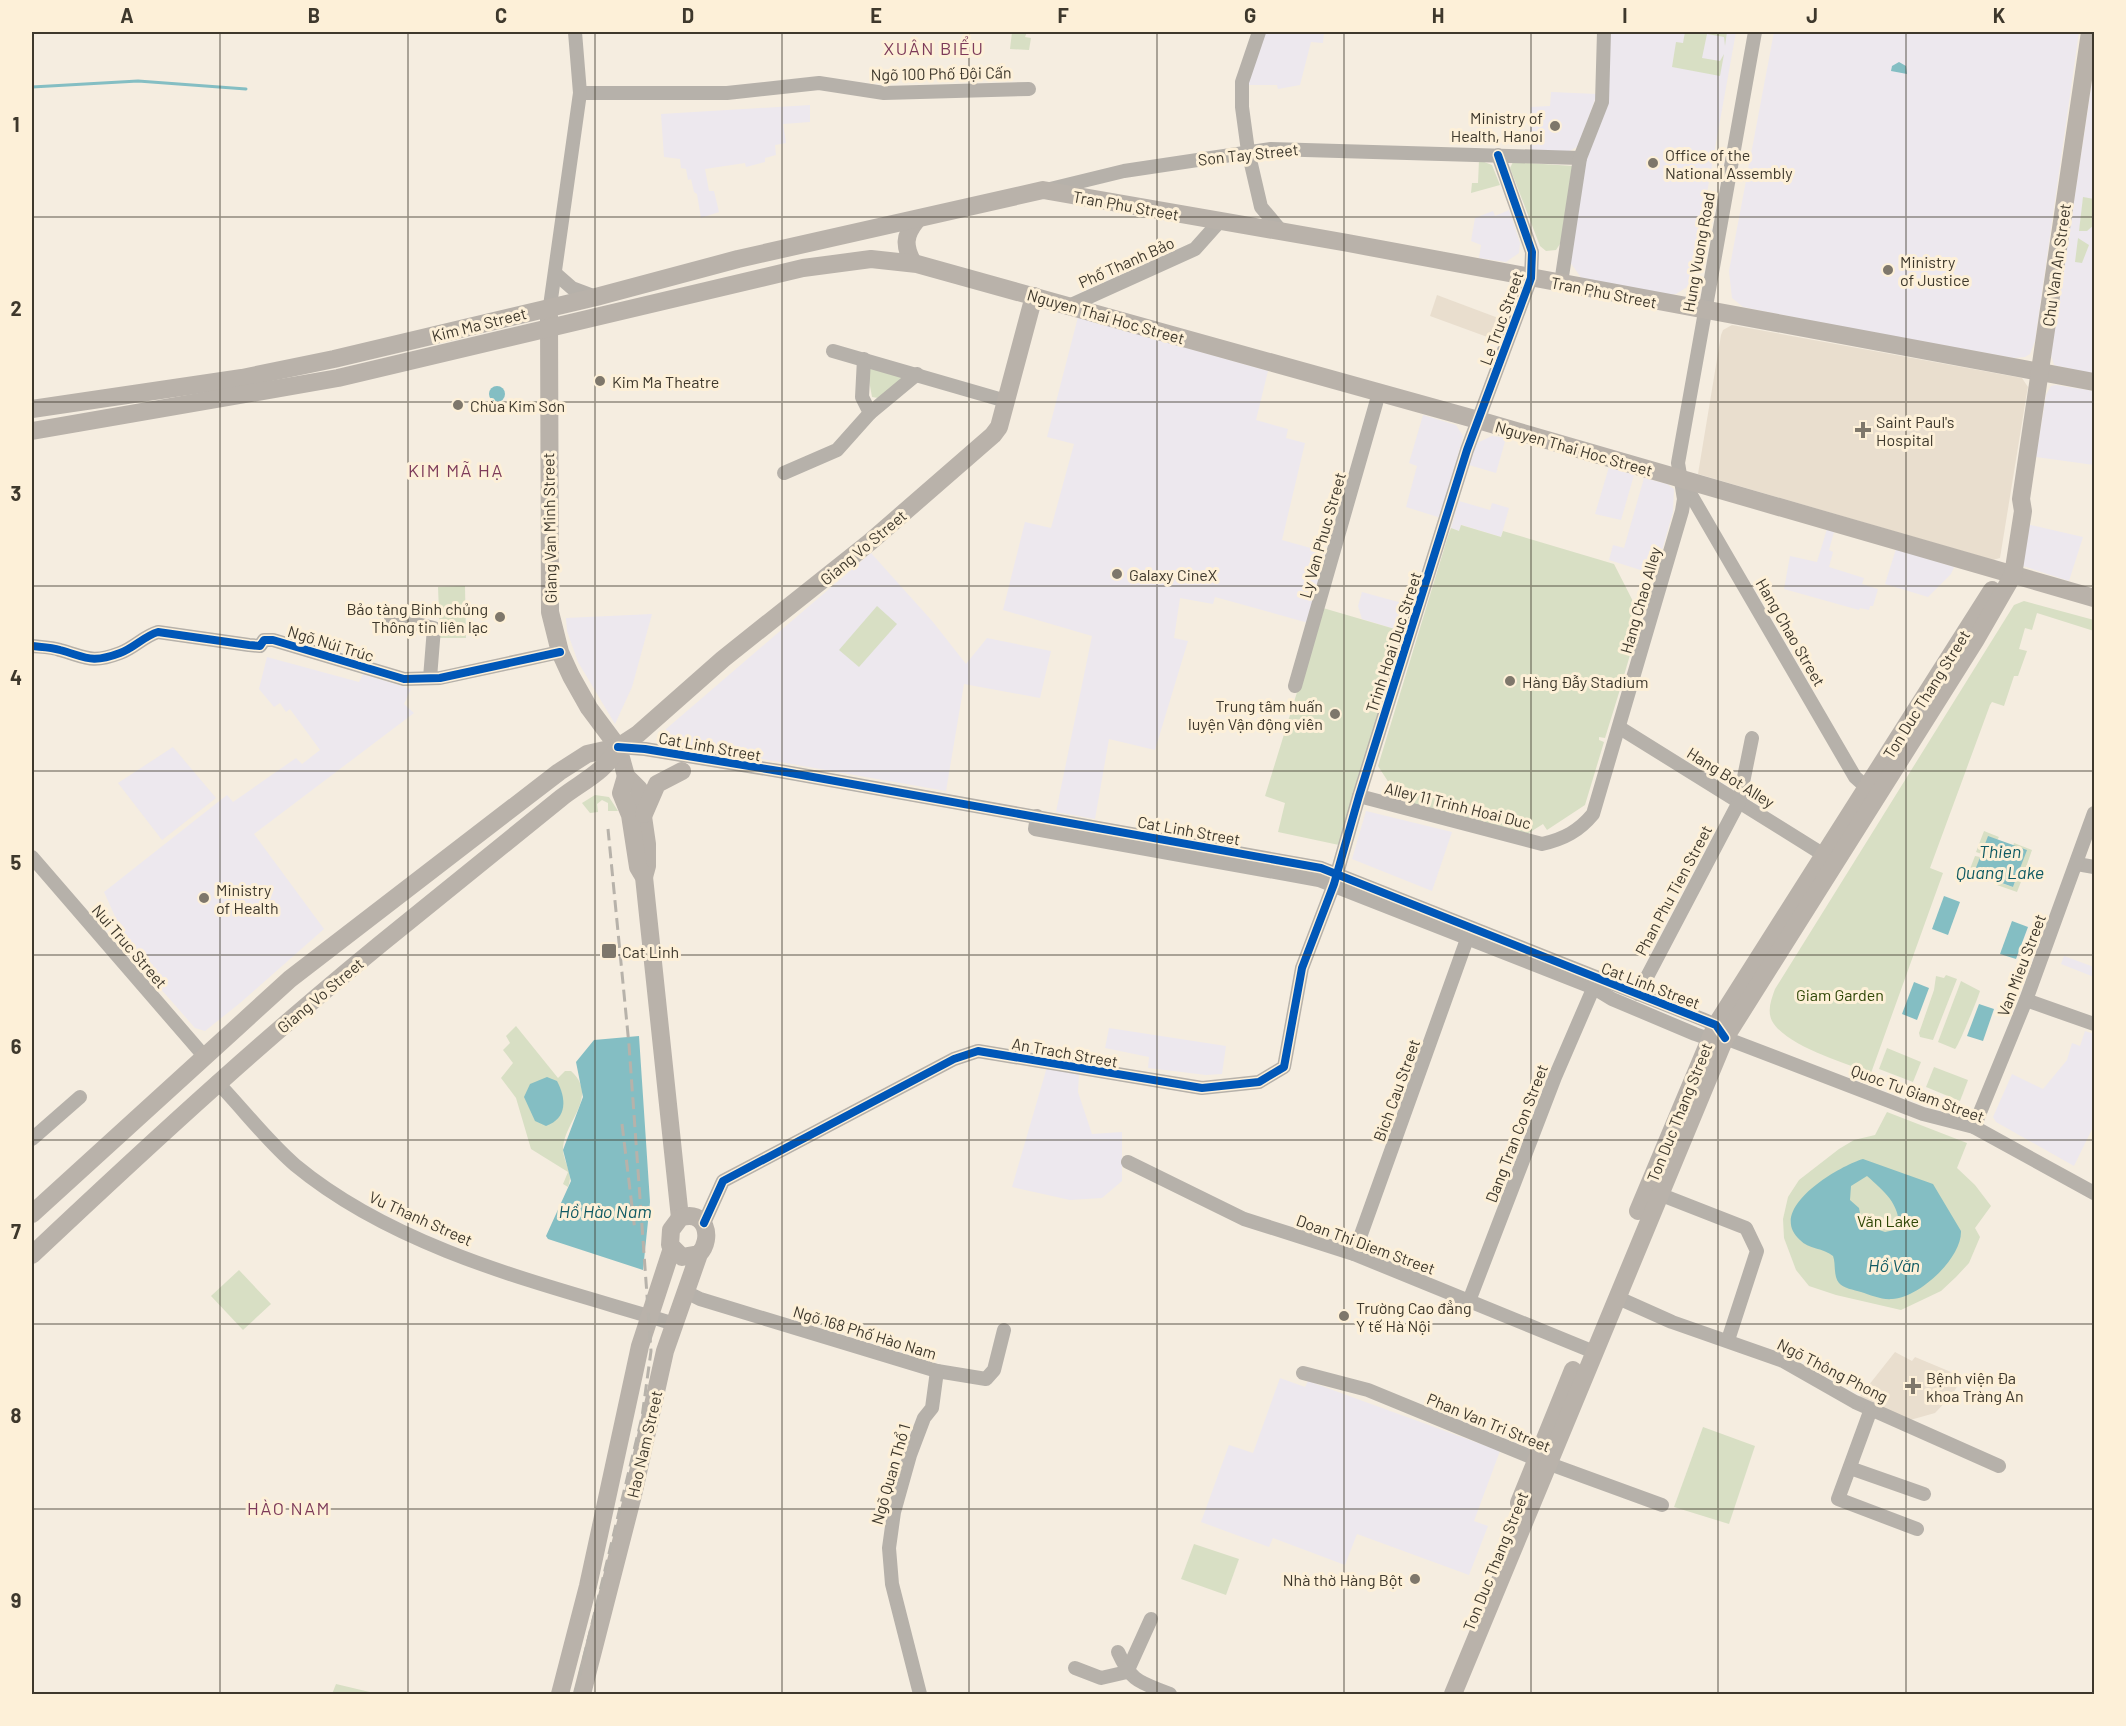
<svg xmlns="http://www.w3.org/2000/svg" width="2126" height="1726" viewBox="0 0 2126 1726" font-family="Barlow,sans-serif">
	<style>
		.commercial { fill: #ede8ee }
		.medical { fill: #e9dece }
		.green { fill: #d8dfc4 }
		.water { fill: #84bec3; fill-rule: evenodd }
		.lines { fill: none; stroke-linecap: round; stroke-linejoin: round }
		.stream { stroke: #84bec3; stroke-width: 3 }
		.minor { stroke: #b6b1aa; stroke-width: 14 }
		.major { stroke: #b9b2aa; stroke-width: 18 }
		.rail { stroke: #b7b2aa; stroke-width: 3; stroke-dasharray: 12 6; stroke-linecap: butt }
		.cycleway-casing { stroke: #fdf0d8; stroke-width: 11 }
		.cycleway { stroke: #0057b8; stroke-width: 8 }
		.grid { fill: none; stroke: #3e382c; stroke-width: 1.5; stroke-opacity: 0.55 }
		.poi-dot { fill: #7e776b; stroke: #fdf0d8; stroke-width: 2 }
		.labels { text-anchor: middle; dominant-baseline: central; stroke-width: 6; stroke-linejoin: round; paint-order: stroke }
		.street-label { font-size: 16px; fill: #3e382c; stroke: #fdf0d8 }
		.poi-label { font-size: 16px; fill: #3e382c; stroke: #fdf0d8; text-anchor: start }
		.park-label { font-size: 16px; fill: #2e4606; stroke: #fdf0d8 }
		.neighbourhood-label { font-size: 18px; letter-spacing: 1.5px; fill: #7d3a59; stroke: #fdf0d8 }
		.water-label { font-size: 18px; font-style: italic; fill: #105a63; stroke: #fdf0d8 }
		.neatline { fill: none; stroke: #3e382c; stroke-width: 2 }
		.grid-label { font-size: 20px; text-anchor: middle; font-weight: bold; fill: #3e382c }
	</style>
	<rect width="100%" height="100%" fill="#f5ede0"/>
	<g class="commercial">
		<path d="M1262 32H1324L1323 43 1311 42 1300 85 1278 89 1277 85H1245Z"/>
		<path d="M1609 32H1736L1692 276 1687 287 1676 294 1669 295 1582 279 1570 262 1582 169 1609 100Z"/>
		<path d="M1774 32H2079L2035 341 2030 354 2025 357 2014 358 1843 327 1743 307 1732 298 1729 271Z"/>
		<path d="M2094 68V374L2054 365 2051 355Z"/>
		<path d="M1551 92 1597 94 1578 146 1568 152 1530 151 1531 107 1550 106Z"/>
		<path d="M810 105V122L783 124 786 143 775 145 776 155 765 158V162L746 167 745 163 705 169 709 191H714L719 212 701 218 697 194 694 192 691 179 688 180 686 169 681 168 680 159 664 157 661 114Z"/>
		<path d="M1509 210 1520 243 1519 253 1506 262 1479 258 1481 245 1471 241 1475 218 1493 211 1495 216Z"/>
		<path d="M1078 317 1268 371 1256 420 1288 429 1286 438 1305 443 1282 540 1332 554 1312 624 1215 597 1213 604 1180 598 1174 638 1188 641 1155 750 1109 739 1095 819 1056 812 1092 636 1003 610 1025 522 1051 528 1074 444 1047 437Z"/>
		<path d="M2056 385 2094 391V465L2036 457 2046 395 2051 386Z"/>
		<path d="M1423 415 1456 425 1463 436 1441 518 1406 507 1417 466 1409 463Z"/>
		<path d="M1492 436 1506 438 1496 473 1469 465 1477 443Z"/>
		<path d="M1609 467 1634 475 1621 520 1595 514Z"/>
		<path d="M1644 478 1667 484 1674 489 1673 512 1656 571 1653 574 1609 560 1613 545 1624 548Z"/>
		<path d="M1459 501 1490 510 1492 503 1509 508 1501 537 1462 525 1459 531 1451 528Z"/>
		<path d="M2026 524 2083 537 2069 581 2023 566Z"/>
		<path d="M1827 529 1834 532 1829 550 1833 552 1829 567 1864 578 1862 584 1878 589 1873 606H1870L1869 610 1860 608 1859 610 1784 589 1790 556 1817 562Z"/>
		<path d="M1896 549 1954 567 1951 574 1928 597 1885 584Z"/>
		<path d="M871 553 933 622 966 664 987 638 1051 651 1040 698 964 684 946 791 665 742 666 729Z"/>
		<path d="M1362 592 1413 606 1405 632 1362 619 1358 606Z"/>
		<path d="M652 614 632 687 615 724 578 662 567 631 566 618Z"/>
		<path d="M267 657 359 682 363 674 411 689 404 704 414 713 254 834 324 929 240 1003 205 1031 195 1028 117 939 123 934 104 892 227 795 233 802 296 758 302 764 320 750 290 709 286 712 280 703 274 707 259 689Z"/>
		<path d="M173 747 216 798 162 840 118 783Z"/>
		<path d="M1366 811 1452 832 1432 891 1352 859Z"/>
		<path d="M2064 956 2094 967V977L2061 964Z"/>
		<path d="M1109 1028 1226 1046 1222 1074 1206 1075 1148 1068 1149 1057 1105 1048Z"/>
		<path d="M2085 1031 2094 1034V1125L2074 1166 1996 1122 1993 1117 2012 1074 2043 1089 2067 1060 2072 1043 2080 1046Z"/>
		<path d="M1047 1067 1079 1074 1078 1092 1092 1134 1122 1132V1181L1102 1198 1070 1200 1012 1187Z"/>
		<path d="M1280 1378 1305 1387 1308 1381 1500 1451 1474 1521 1488 1526 1469 1575 1357 1534 1345 1565 1273 1538 1269 1547 1201 1522 1229 1445 1253 1453Z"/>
	</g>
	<g class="medical">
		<path d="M1437 295 1509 322 1501 342 1430 316Z"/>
		<path d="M1732 325 2022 378 2028 387 2027 392 2000 558 1993 560 1698 474 1721 335 1723 330Z"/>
		<path d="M1895 1352 1912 1361 1915 1357 1963 1377 1952 1395 1935 1413 1903 1422 1857 1400Z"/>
	</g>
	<g class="green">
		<path d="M1012 32H1027L1025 37 1031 38 1029 50 1010 49Z"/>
		<path d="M1685 32H1727L1725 46 1724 37 1707 34 1702 58 1720 61 1724 54 1720 76 1672 67 1676 42 1683 43Z"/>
		<path d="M1479 160 1492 165 1500 185 1471 193 1472 183H1478Z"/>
		<path d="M1513 162 1573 166 1562 241 1556 250 1546 251 1540 246 1510 168Z"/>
		<path d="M2083 197 2094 199V225L2087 231H2079Z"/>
		<path d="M2078 238 2089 245 2082 263 2075 262Z"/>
		<path d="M873 366 901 374V380L878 398 872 397 867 369Z"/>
		<path d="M1461 525 1501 537 1503 531 1614 564 1641 617 1623 679 1618 678 1617 681 1622 683 1605 738 1599 737V740L1604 742 1585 805 1547 830 1543 824 1524 836 1400 800 1378 766 1448 536 1451 528 1459 531Z"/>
		<path d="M465 586 466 638H440L438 587Z"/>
		<path d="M2024 601 2094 620V631L2037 613 2032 630 2025 628 2019 649 2027 651 2018 676H2014L2004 706 1992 702 1990 705 1930 868 1943 873 1871 1073C1845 1063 1786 1046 1772 1021 1767 1011 1771 1000 1775 989L2014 605Z"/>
		<path d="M877 606 897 624 859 667 839 650Z"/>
		<path d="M1323 608 1405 632 1339 845 1278 832 1285 803 1265 796Z"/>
		<path d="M595 795 609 797 618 811H608V803L602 800 597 804 598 812 590 813 582 803Z"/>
		<path d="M1984 831 1999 837 1997 840 1988 837 1982 854 1976 852Z"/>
		<path d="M2014 843 2032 850 2025 870 2020 868 2026 850 2013 846Z"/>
		<path d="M1975 856 1980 857 1975 873 1989 879 1988 882 1968 874Z"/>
		<path d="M2019 872 2024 874 2017 892 1997 885 1998 882 2013 887Z"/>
		<path d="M1946 975 1957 979 1933 1040 1920 1037 1919 1033 1934 990 1936 976 1944 978Z"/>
		<path d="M1961 981 1980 991C1978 998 1958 1047 1955 1049L1938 1042Z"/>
		<path d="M516 1026 558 1078 565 1071H571C600 1097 563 1122 563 1150 564 1164 574 1173 568 1187L563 1184 568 1172 531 1149 516 1098 501 1078 513 1063 503 1050 510 1043 506 1036Z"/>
		<path d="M1887 1048 1921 1062 1913 1082 1879 1069Z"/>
		<path d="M1934 1067 1968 1080 1960 1101 1926 1087Z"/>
		<path d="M1887 1112 1967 1143 1957 1168 1975 1185 1991 1206 1975 1228 1980 1237 1969 1263 1956 1277 1941 1291 1901 1310 1836 1295 1809 1286 1796 1270 1784 1238 1783 1219 1788 1197 1799 1180 1839 1149 1854 1140 1875 1135Z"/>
		<path d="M239 1270 271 1304 243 1330 211 1296Z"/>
		<path d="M1703 1427 1755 1446 1729 1524 1674 1507Z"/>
		<path d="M1194 1544 1239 1559 1226 1595 1181 1579Z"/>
		<path d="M336 1684 378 1694H332Z"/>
	</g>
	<g class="water">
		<path d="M1899 62 1906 66 1907 74 1891 71 1892 66Z"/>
		<circle cx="497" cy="394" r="8"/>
		<path d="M1988 836 2027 850 2013 887 1974 873Z"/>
		<path d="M1944 896 1960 902 1948 935 1932 929Z"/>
		<path d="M2012 921 2028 927 2016 959 2000 954Z"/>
		<path d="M1914 982 1929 988 1917 1020 1902 1014Z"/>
		<path d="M1979 1004 1994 1009 1983 1041 1967 1036Z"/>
		<path d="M639 1036 650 1202 643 1270 548 1239 546 1236 571 1181 563 1150 583 1097 576 1062 594 1040Z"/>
		<path d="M547 1077 557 1081C566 1098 568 1118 546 1126L535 1121 524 1097 530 1084Z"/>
		<path d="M1863 1159 1933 1184 1961 1231C1962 1258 1919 1298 1892 1299 1882 1300 1870 1295 1861 1292 1854 1290 1843 1288 1839 1283 1833 1276 1836 1263 1833 1256 1824 1248 1808 1249 1800 1240 1765 1209 1839 1166 1863 1159ZM1867 1176C1885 1192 1900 1204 1899 1229L1885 1232 1862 1224 1859 1208 1850 1200 1851 1186Z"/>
	</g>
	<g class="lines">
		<path class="stream" d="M32 87 138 81 246 89"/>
		<g class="minor">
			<path d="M1259 32 1242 82V107L1248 151 1261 207 1282 232"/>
			<path d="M580 93H727L819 83 884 93 1029 89"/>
			<path d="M1046 190 1124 171 1271 149 1580 158"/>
			<path d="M556 274 572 288 596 297"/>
			<path d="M1561 283 1580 158 1602 102 1604 32"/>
			<path d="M550 306 580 93 575 32"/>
			<path d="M1069 306 1195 249 1220 221"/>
			<path d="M833 351 1006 401"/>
			<path d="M870 413 917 374"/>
			<path d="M784 473 837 450 870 413 862 397 864 359"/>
			<path d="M1684 483 1855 777 1874 794"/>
			<path d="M391 618 434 628 430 678"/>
			<path d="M32 646C41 647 51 647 60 650 86 657 91 664 120 653 134 648 144 636 158 632L249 645 260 646 264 640H273L404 679 440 678 560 652"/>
			<path d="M1295 686 1379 393"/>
			<path d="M1620 728 1824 855"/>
			<path d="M618 747 645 749 785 772 1321 868 1702 1019 1716 1025 1720 1032"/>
			<path d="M1359 796 1542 844C1564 839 1579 831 1593 814L1682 511 1684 499 1678 463 1755 32"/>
			<path d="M1037 816 1035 829 1319 880 1594 988 1612 999 1695 1034 1709 1039 1725 1038 1923 1114 1974 1127 2094 1193"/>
			<path d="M32 857 204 1056"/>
			<path d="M2077 864 2094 867"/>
			<path d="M1638 994 1739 802 1752 738"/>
			<path d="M2026 1000 2094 1024"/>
			<path d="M217 1082C243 1109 267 1141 295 1165 400 1252 548 1285 675 1324"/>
			<path d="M1974 1127 2026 1000 2094 813"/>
			<path d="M32 1139 80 1097"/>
			<path d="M1128 1162 1244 1219 1354 1254 1594 1352"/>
			<path d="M1659 1194 1746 1228 1757 1251 1728 1340"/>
			<path d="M704 1223 723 1181 954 1059 978 1051 1202 1088 1259 1082 1284 1067 1302 968 1334 884 1359 796 1467 450 1531 278 1532 252 1498 155"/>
			<path d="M1354 1254 1471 928"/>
			<path d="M686 1292 700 1299 937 1371 986 1379 994 1370 1004 1330"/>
			<path d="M1616 1297 1672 1322 1783 1361 1855 1402 1999 1466"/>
			<path d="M1469 1301 1555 1077 1596 982"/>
			<path d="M1303 1373 1368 1390 1536 1459 1662 1505"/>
			<path d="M1871 1409 1838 1499 1917 1529"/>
			<path d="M1850 1468 1924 1494"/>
			<path d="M1118 1652C1132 1683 1140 1682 1170 1694"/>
			<path d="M1075 1668 1101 1678 1127 1672 1151 1619"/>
			<path d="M920 1694 892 1584 889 1548 894 1512 910 1455 924 1418 932 1408 937 1371"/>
		</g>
		<g class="major">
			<path d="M913 263C904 246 904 236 916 221"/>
			<path d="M549 316 550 612 560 652 571 676 589 708 618 747 626 776 639 789 647 844V866L644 877"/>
			<path d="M32 409 242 378 334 359 596 297 738 259 1043 190 1348 243 2094 382"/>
			<path d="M32 431 338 378 803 268 871 259 917 264 1478 420 2094 598"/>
			<path d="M626 776 621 793 630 815 638 867 644 877 680 1218"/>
			<path d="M644 814 657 784 682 771"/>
			<path d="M1638 1211 1716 1025 1992 590"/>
			<path d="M32 1214 290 979 559 772 587 754 618 747 638 734 723 659 870 542 993 435 999 427 1034 296"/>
			<path d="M32 1255C154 1140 278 1026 409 921 459 880 510 839 561 798 581 782 606 772 618 747"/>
			<path d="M1519 1503 1573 1370"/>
			<path d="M560 1694 588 1586 640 1346 672 1248"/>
			<path d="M582 1694 633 1495 665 1351 699 1254C714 1238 705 1208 680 1218L671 1230 670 1245 682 1257 699 1254"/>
			<path d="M1453 1694 1725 1038 1975 641 2013 575 2023 511 2021 499 2090 32"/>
		</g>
		<g class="rail">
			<path d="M622 1124 635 1231"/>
			<path d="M575 1694 642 1417 651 1351 629 1045 608 829"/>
		</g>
		<g class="cycleway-casing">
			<g id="cycleway">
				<path d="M32 646C41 647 51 647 60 650 86 657 91 664 120 653 134 648 144 636 158 632L249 645 260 646 264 640H273L404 679 440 678 560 652"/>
				<path d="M618 747 645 749 785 772 1321 868 1716 1025 1725 1038"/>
				<path d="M704 1223 723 1181 954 1059 978 1051 1202 1088 1259 1082 1284 1067 1302 968 1334 884 1359 796 1467 450 1531 278 1532 252 1498 155"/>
			</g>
		</g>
		<use href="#cycleway" class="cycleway"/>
	</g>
	<path class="grid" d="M220 32V1694M408 32V1694M595 32V1694M782 32V1694M969 32V1694M1157 32V1694M1344 32V1694M1531 32V1694M1718 32V1694M1906 32V1694M32 217H2094M32 402H2094M32 586H2094M32 771H2094M32 955H2094M32 1140H2094M32 1324H2094M32 1509H2094"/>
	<g class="poi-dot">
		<circle cx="1555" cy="126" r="6"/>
		<circle cx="1653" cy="163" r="6"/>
		<circle cx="1888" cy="270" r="6"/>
		<circle cx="600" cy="381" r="6"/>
		<circle cx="458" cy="405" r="6"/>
		<path d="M1860 421h6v6h6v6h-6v6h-6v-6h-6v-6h6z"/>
		<circle cx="1117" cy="574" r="6"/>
		<circle cx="500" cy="617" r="6"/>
		<circle cx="1510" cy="681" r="6"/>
		<circle cx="1335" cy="714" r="6"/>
		<circle cx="204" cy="898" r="6"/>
		<rect x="601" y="943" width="16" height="16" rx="3"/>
		<circle cx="1344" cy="1316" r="6"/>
		<path d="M1910 1377h6v6h6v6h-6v6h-6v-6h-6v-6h6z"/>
		<circle cx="1415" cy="1579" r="6"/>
	</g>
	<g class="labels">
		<g class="street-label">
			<text transform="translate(941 73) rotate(-1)">Ngõ 100 Phố Đội Cấn</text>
			<text transform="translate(1248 154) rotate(-6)">Son Tay Street</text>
			<text transform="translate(1126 205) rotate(10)">Tran Phu Street</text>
			<text transform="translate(1698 252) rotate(-80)">Hung Vuong Road</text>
			<text transform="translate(1126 262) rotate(-24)">Phố Thanh Bảo</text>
			<text transform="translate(2056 265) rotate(-82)">Chu Van An Street</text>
			<text transform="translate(1604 292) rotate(11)">Tran Phu Street</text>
			<text transform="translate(1106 316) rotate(16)">Nguyen Thai Hoc Street</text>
			<text transform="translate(1501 318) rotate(-70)">Le Truc Street</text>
			<text transform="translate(479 324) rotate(-14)">Kim Ma Street</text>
			<text transform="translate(1574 448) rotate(16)">Nguyen Thai Hoc Street</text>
			<text transform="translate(549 528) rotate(-91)">Giang Van Minh Street</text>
			<text transform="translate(1322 535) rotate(-74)">Ly Van Phuc Street</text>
			<text transform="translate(863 547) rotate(-40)">Giang Vo Street</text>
			<text transform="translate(1640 600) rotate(-74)">Hang Chao Alley</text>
			<text transform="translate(1791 632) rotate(60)">Hang Chao Street</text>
			<text transform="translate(1393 642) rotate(-72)">Trinh Hoai Duc Street</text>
			<text transform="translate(331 643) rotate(17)">Ngõ Núi Trúc</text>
			<text transform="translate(1926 694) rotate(-58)">Ton Duc Thang Street</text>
			<text transform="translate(710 746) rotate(10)">Cat Linh Street</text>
			<text transform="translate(1731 777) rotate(32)">Hang Bot Alley</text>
			<text transform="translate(1458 805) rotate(14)">Alley 11 Trinh Hoai Duc</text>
			<text transform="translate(1189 830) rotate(10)">Cat Linh Street</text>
			<text transform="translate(1673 890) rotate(-62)">Phan Phu Tien Street</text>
			<text transform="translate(130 946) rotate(49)">Nui Truc Street</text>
			<text transform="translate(2021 965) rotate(-69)">Van Mieu Street</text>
			<text transform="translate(1651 985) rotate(21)">Cat Linh Street</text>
			<text transform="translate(320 995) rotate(-40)">Giang Vo Street</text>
			<text transform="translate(1065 1052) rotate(10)">An Trach Street</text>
			<text transform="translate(1396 1090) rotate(-70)">Bich Cau Street</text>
			<text transform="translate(1918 1093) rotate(20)">Quoc Tu Giam Street</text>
			<text transform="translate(1679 1112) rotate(-68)">Ton Duc Thang Street</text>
			<text transform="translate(1516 1133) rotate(-69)">Dang Tran Con Street</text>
			<text transform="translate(421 1218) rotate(24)">Vu Thanh Street</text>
			<text transform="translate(1366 1244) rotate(20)">Doan Thi Diem Street</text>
			<text transform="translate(865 1332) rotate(17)">Ngõ 168 Phố Hào Nam</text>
			<text transform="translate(1833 1370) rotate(27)">Ngõ Thông Phong</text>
			<text transform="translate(1489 1422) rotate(22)">Phan Van Tri Street</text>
			<text transform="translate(644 1444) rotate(-77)">Hao Nam Street</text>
			<text transform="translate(890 1474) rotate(-74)">Ngõ Quan Thổ 1</text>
			<text transform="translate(1495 1561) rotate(-68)">Ton Duc Thang Street</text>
		</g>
		<g class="poi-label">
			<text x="1543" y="117" text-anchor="end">Ministry of<tspan x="1543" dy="18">Health, Hanoi</tspan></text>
			<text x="1665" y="154">Office of the<tspan x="1665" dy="18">National Assembly</tspan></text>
			<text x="1900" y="261">Ministry<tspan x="1900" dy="18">of Justice</tspan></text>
			<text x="612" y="381">Kim Ma Theatre</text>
			<text x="470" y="405">Chùa Kim Sơn</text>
			<text x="1876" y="421">Saint Paul's<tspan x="1876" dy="18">Hospital</tspan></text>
			<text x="1129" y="574">Galaxy CineX</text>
			<text x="488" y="608" text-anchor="end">Bảo tàng Binh chủng<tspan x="488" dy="18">Thông tin liên lạc</tspan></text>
			<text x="1522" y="681">Hàng Ðẫy Stadium</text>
			<text x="1323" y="705" text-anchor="end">Trung tâm huấn<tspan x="1323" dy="18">luyện Vận động viên</tspan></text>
			<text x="216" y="889">Ministry<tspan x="216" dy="18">of Health</tspan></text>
			<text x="622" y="951">Cat Linh</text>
			<text x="1356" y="1307">Trường Cao đẳng<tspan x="1356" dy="18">Y tế Hà Nội</tspan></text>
			<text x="1926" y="1377">Bệnh viện Đa<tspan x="1926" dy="18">khoa Tràng An</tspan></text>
			<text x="1403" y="1579" text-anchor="end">Nhà thờ Hàng Bột</text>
		</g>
		<g class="park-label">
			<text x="1840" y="994">Giam Garden</text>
			<text x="1888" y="1220">Văn Lake</text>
		</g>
		<g class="neighbourhood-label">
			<text x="934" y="48">XUÂN BIỂU</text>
			<text x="456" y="470">KIM MÃ HẠ</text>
			<text x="289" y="1508">HÀO NAM</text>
		</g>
		<g class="water-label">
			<text x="2000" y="851">Thien<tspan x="2000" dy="21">Quang Lake</tspan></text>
			<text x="605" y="1211">Hồ Hào Nam</text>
			<text x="1894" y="1265">Hồ Văn</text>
		</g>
	</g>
	<rect width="2126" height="1726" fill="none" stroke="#fdf0d8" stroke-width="66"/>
	<rect x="33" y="33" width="2060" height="1660" class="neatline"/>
	<g class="grid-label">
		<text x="127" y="23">A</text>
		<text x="314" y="23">B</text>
		<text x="501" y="23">C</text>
		<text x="688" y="23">D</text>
		<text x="876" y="23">E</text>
		<text x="1063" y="23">F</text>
		<text x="1250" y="23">G</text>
		<text x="1438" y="23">H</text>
		<text x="1625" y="23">I</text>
		<text x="1812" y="23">J</text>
		<text x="1999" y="23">K</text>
		<text x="16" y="132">1</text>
		<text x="16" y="316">2</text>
		<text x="16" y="501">3</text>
		<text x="16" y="685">4</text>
		<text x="16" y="870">5</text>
		<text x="16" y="1054">6</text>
		<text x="16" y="1239">7</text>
		<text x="16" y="1423">8</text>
		<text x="16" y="1608">9</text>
	</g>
</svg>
